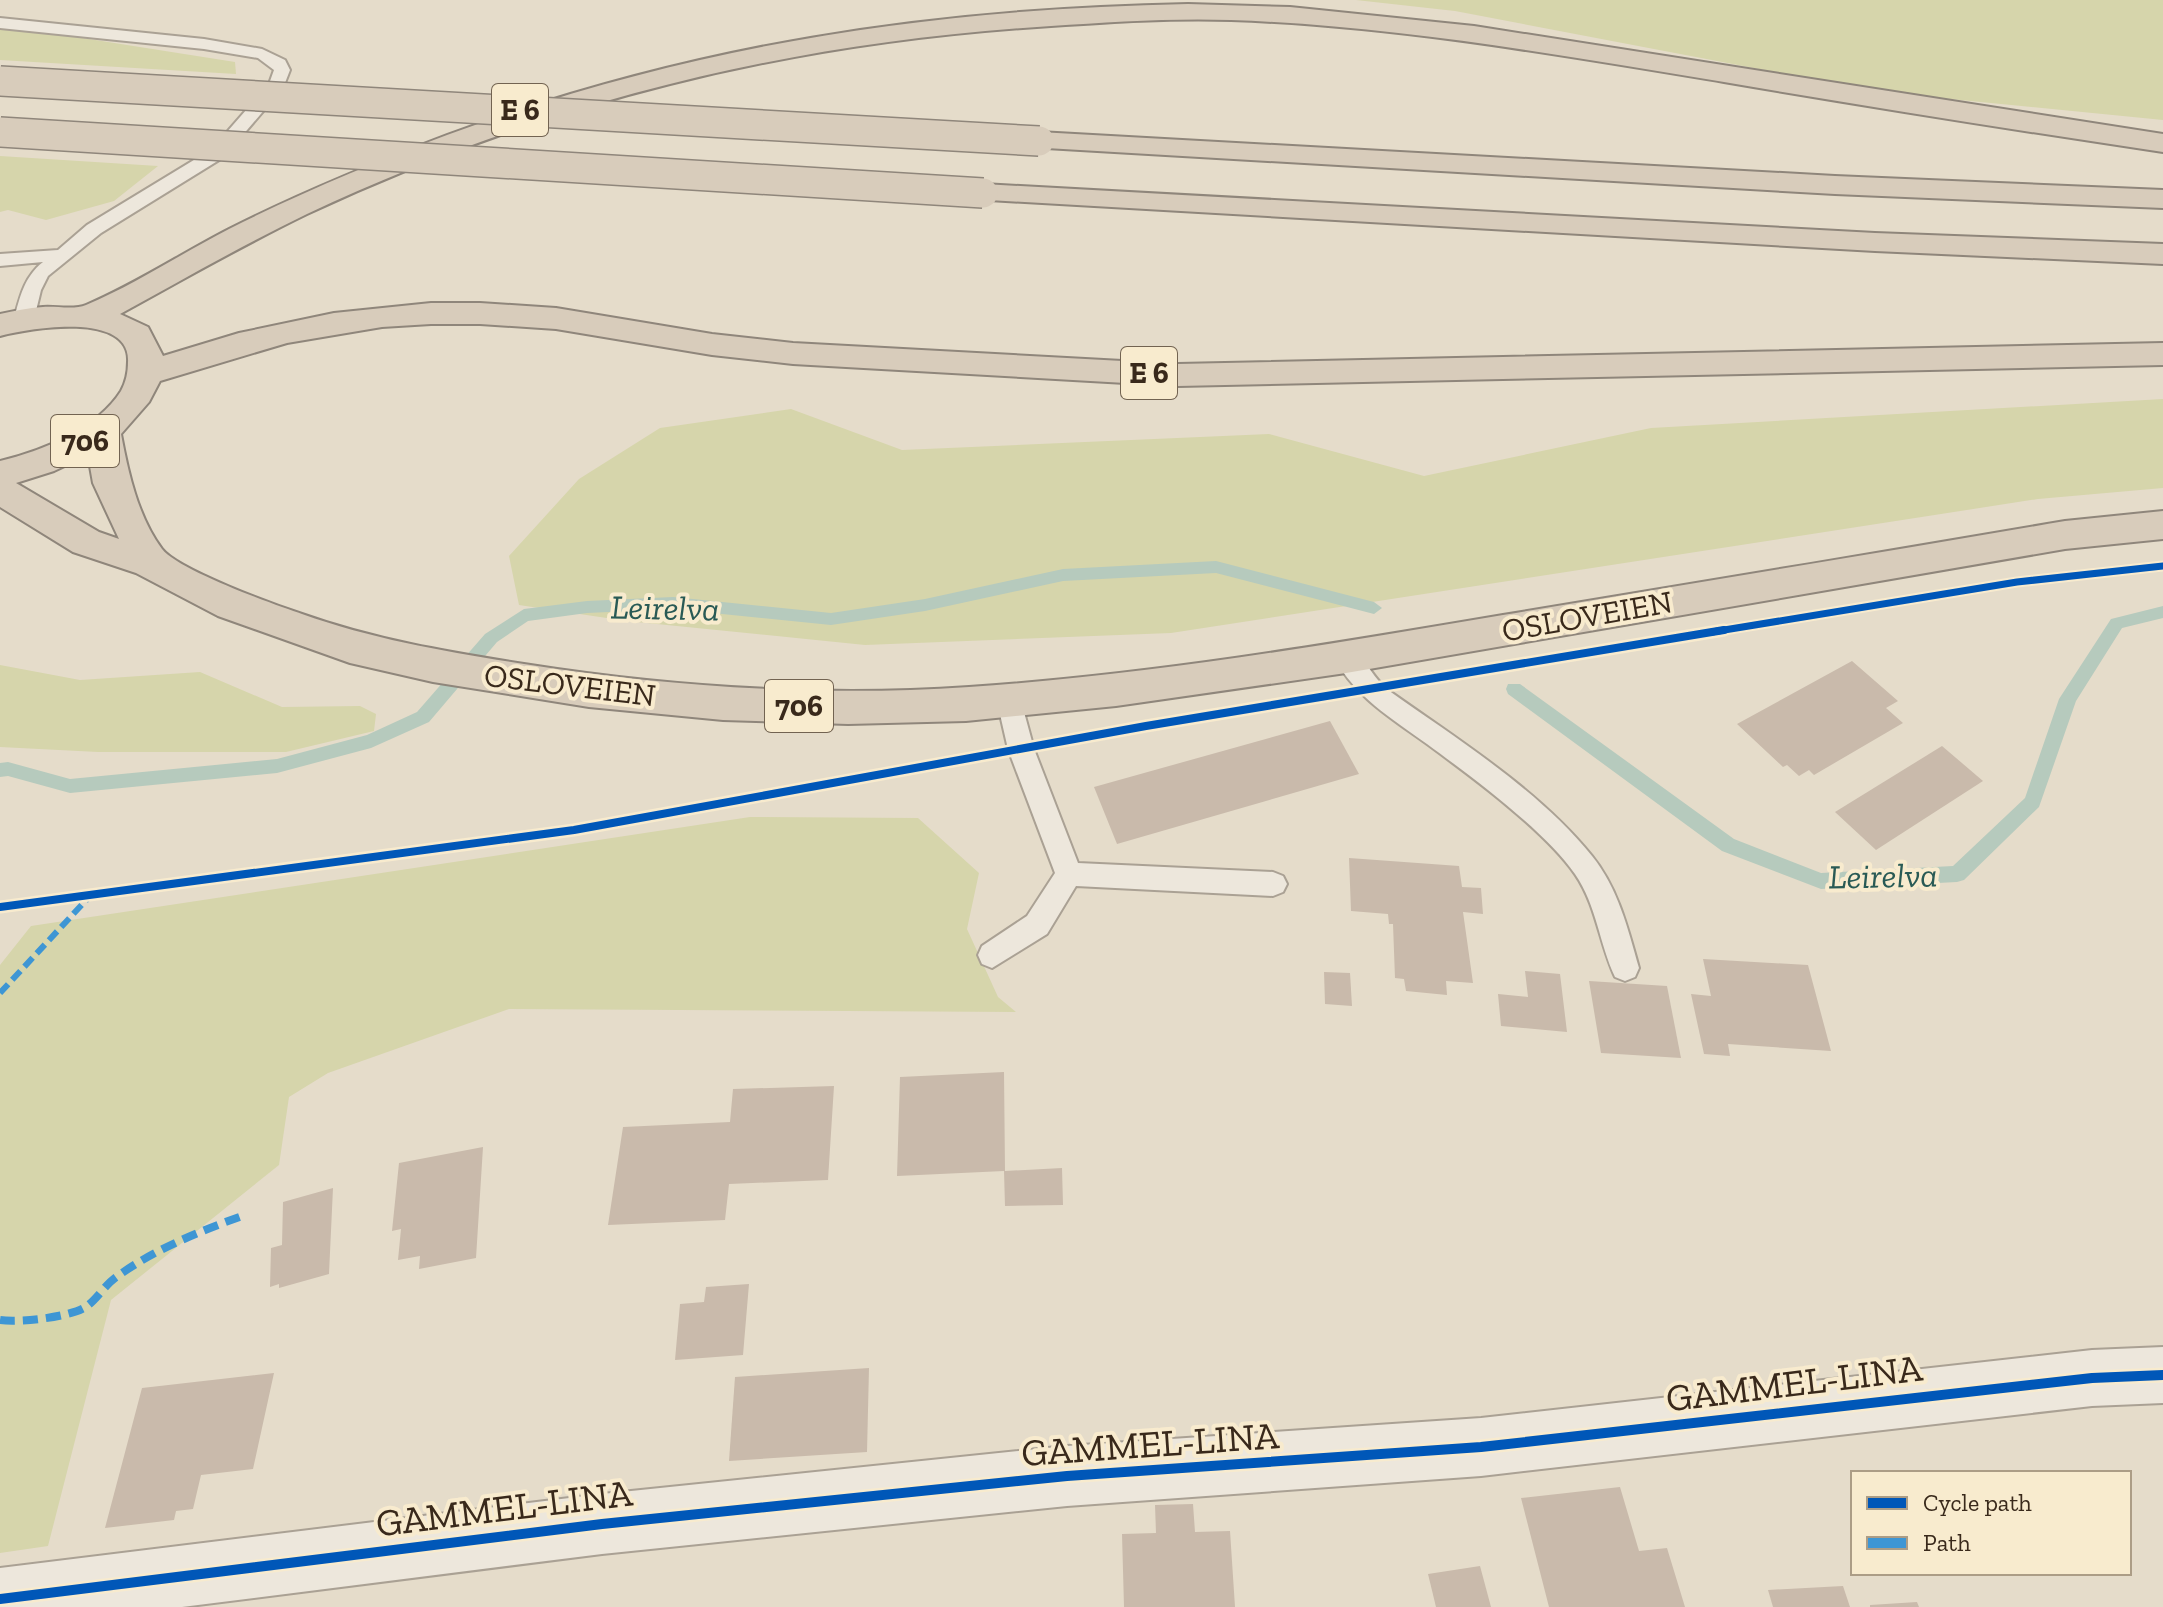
<svg xmlns="http://www.w3.org/2000/svg" width="2163" height="1607" viewBox="0 0 2163 1607" font-family="'Zilla Slab',serif">
	<style>
		.green { fill: #d6d5ab }
		.lines { fill: none; stroke-linecap: round; stroke-linejoin: round }
		.stream { fill: #b6cabd; fill-rule: evenodd }
		.building { fill: #c9baab }
		.lane-casing { stroke: #aaa194; stroke-width: 4 }
		.street-casing { stroke: #aaa194; stroke-width: 4 }
		.highway-casing { stroke: #8f867b; stroke-width: 4 }
		.lane { fill: #ede7dc; fill-rule: evenodd }
		.street { fill: #ede7dc; fill-rule: evenodd }
		.highway { fill: #d8ccbb; fill-rule: evenodd }
		.highway-bridge-casing { stroke: #8f867b; stroke-width: 32; stroke-linecap: butt }
		.highway-bridge { stroke: #d8ccbb; stroke-width: 29 }
		.quiet-far1 { stroke: #3e96d4; stroke-width: 6; stroke-dasharray: 12 6; stroke-linecap: butt }
		.quiet { stroke: #3e96d4; stroke-width: 8; stroke-dasharray: 15 8; stroke-linecap: butt }
		.cycleway-far2-casing { stroke: #f8ebce; stroke-width: 11 }
		.cycleway-far1-casing { stroke: #f8ebce; stroke-width: 13 }
		.cycleway-casing { stroke: #f8ebce; stroke-width: 15 }
		.cycleway-far2 { stroke: #0057b8; stroke-width: 7 }
		.cycleway-far1 { stroke: #0057b8; stroke-width: 8 }
		.cycleway { stroke: #0057b8; stroke-width: 10 }
		.labels { text-anchor: middle; dominant-baseline: central; stroke-width: 8; stroke-linejoin: round; paint-order: stroke }
		.shield { fill: #f8ebce; stroke: #726351; stroke-width: 2 }
		.shield-label { font-size: 30px; font-weight: bold; fill: #39291b }
		.street-label { font-size: 32px; fill: #39291b; stroke: #f8ebce }
		.water-label { font-size: 34px; font-style: italic; fill: #295a55; stroke: #f8ebce }
		.near-street-label { font-size: 38px; fill: #39291b; stroke: #f8ebce }
	</style>
	<rect width="100%" height="100%" fill="#e5dcca"/>
	<g class="green">
		<path d="M1356 0H2163V120L1879 92 1455 11Z"/>
		<path d="M0 25 235 62 236 74 0 60Z"/>
		<path d="M0 156 158 166 114 201 46 220 8 210 0 212Z"/>
		<path d="M2163 399V488L2038 499 1171 633 865 645 627 621 519 605 509 556 579 479 660 428 791 409 902 450 1269 434 1424 476 1651 428Z"/>
		<path d="M0 665 80 680 200 672 282 707 360 706 376 714 374 731 286 752H98L0 747Z"/>
		<path d="M750 817 918 818 979 873 967 929 998 997 1016 1012 509 1009 328 1073 289 1097 279 1165 111 1300 48 1546 0 1553V965L31 926Z"/>
	</g>
	<g class="lines">
		<g class="stream">
			<path d="M1216 561 1374 602 1382 608 1374 614 1216 573 1063 581 925 611 831 625 673 609 587 613 528 621 497 642 429 722 371 748 277 773 70 793 8 776 0 777V763L8 762 70 779 277 759 367 735 417 712 485 634 524 609 587 601 673 597 831 613 925 599 1063 569Z"/>
			<path d="M2163 606V618L2122 628 2076 701 2039 807 1964 880 1957 882 1821 889 1722 851 1508 694 1506 689 1508 684H1520L1734 839 1821 873 1953 866 2025 798 2059 699 2111 619Z"/>
		</g>
	</g>
	<g class="building">
		<path d="M1852 661 1898 701 1886 708 1903 723 1814 775 1809 770 1799 776 1787 765 1783 767 1737 724Z"/>
		<path d="M1330 721 1359 774 1117 844 1094 787Z"/>
		<path d="M1942 746 1983 781 1876 850 1835 812Z"/>
		<path d="M1349 858 1459 866 1462 887 1481 888 1483 914 1463 912 1473 983 1446 981 1447 995 1406 991 1404 979 1395 978 1393 924H1389L1388 914 1351 911Z"/>
		<path d="M1703 959 1808 965 1831 1051 1728 1044 1730 1056 1704 1054 1691 994 1711 996Z"/>
		<path d="M1525 971 1560 974 1567 1032 1501 1026 1498 994 1528 997Z"/>
		<path d="M1324 972 1350 973 1352 1006 1325 1004Z"/>
		<path d="M1589 981 1667 986 1681 1058 1601 1053Z"/>
		<path d="M1004 1072 1005 1171 1062 1168 1063 1205 1005 1206 1004 1171 897 1176 900 1077Z"/>
		<path d="M834 1086 828 1180 729 1184 725 1220 608 1225 623 1127 730 1122 733 1089Z"/>
		<path d="M483 1147 476 1258 419 1269 420 1256 398 1260 401 1229 392 1231 399 1163Z"/>
		<path d="M333 1188 329 1274 279 1288V1284L270 1287 271 1248 282 1245 283 1202Z"/>
		<path d="M749 1284 743 1355 675 1360 680 1304 704 1302 706 1287Z"/>
		<path d="M869 1368 867 1452 729 1461 735 1377Z"/>
		<path d="M274 1373 253 1469 201 1475 193 1509 176 1511 174 1520 105 1528 142 1388Z"/>
		<path d="M1620 1487 1639 1551 1667 1548 1685 1607H1549L1521 1498Z"/>
		<path d="M1193 1504 1195 1532 1230 1531 1235 1607H1124L1122 1534 1156 1533 1155 1505Z"/>
		<path d="M1480 1566 1491 1607H1436L1428 1574Z"/>
		<path d="M1843 1586 1850 1607H1773L1768 1590Z"/>
		<path d="M1917 1602 1919 1607H1870V1605Z"/>
	</g>
	<g class="lines">
		<g class="lane-casing">
			<g id="lane">
				<path d="M0 18 204 39 262 49 285 60 290 70 283 88 224 157 101 233 48 276 41 290 34 319 24 325 14 319C20 297 24 277 43 262L0 266V254L58 250 87 225 212 149 269 84 274 70 258 58 204 49 0 28Z"/>
				<path d="M1346 648C1364 653 1372 678 1388 690 1457 739 1539 790 1592 856 1618 888 1628 929 1639 968L1635 977 1625 981 1615 977C1599 943 1597 906 1575 874 1544 830 1472 777 1427 744 1391 718 1355 697 1334 657L1337 650Z"/>
				<path d="M1009 691 1018 694 1021 701 1034 749 1078 863 1273 872 1283 876 1287 884 1283 892 1273 896 1076 886 1047 934 992 968 982 964 978 955 982 946 1027 916 1055 873 1008 749 997 701 1000 694Z"/>
			</g>
		</g>
		<g class="street-casing">
			<path id="street" d="M2163 1347V1403L2092 1406 1481 1476 1067 1506 602 1554 182 1607H0V1568L602 1494 1067 1446 1481 1418 2092 1350Z"/>
		</g>
		<g class="highway-casing">
			<g id="highway">
				<path d="M1188 4 1290 7 1474 26 2163 134V152C2016 130 1870 107 1724 82 1560 55 1397 26 1231 20 1171 18 1111 22 1051 26 788 42 546 102 307 214 243 245 182 280 120 314L148 327 163 356 239 333 334 313 431 303H480L556 308 712 334 793 343 1178 364 2163 343V365L1178 386 793 364 712 355 556 329 480 324H431L382 327 287 343 160 381 149 402 121 434C128 472 138 517 162 549 178 570 275 605 302 614 375 640 448 652 524 664 670 687 821 697 969 687 1148 675 1326 645 1503 615 1690 584 1878 553 2065 521L2163 511V539L2065 549 1346 673 1116 706 966 721 848 724 723 720 589 707 433 682 350 663 218 616 136 573 73 552 0 507V461C42 451 97 429 121 391 126 382 128 372 128 362 131 311 30 328 0 336V314C14 311 28 308 43 307 56 306 75 310 86 305 136 284 182 253 229 229 300 193 373 163 447 135 693 45 927 9 1188 4ZM88 455 93 483 119 539 99 532 16 483 54 471Z"/>
				<path d="M1039 132 1835 176 2163 190V208L1835 194 1029 147 1024 141 1029 135Z"/>
				<path d="M983 184 1875 233 2163 244V264L1875 251 972 199 968 193 972 187Z"/>
			</g>
		</g>
		<use href="#lane" class="lane"/>
		<use href="#street" class="street"/>
		<use href="#highway" class="highway"/>
		<g class="highway-bridge-casing">
			<g id="highway-bridge">
				<path d="M0 81 1039 141"/>
				<path d="M0 132 983 193"/>
			</g>
		</g>
		<use href="#highway-bridge" class="highway-bridge"/>
		<path class="quiet-far1" d="M0 993 89 897"/>
		<path class="quiet" d="M0 1320C19 1323 68 1317 84 1308 96 1301 104 1286 115 1278 153 1250 198 1232 242 1216"/>
		<g class="cycleway-far2-casing">
			<path id="cycleway-far2" d="M1712 632 2017 582 2163 566"/>
		</g>
		<g class="cycleway-far1-casing">
			<path id="cycleway-far1" d="M0 907 574 830 1146 726 1724 630"/>
		</g>
		<g class="cycleway-casing">
			<path id="cycleway" d="M0 1599 602 1524 1067 1476 1481 1447 2092 1378 2163 1375"/>
		</g>
		<use href="#cycleway-far2" class="cycleway-far2"/>
		<use href="#cycleway-far1" class="cycleway-far1"/>
		<use href="#cycleway" class="cycleway"/>
	</g>
	<g class="labels">
		<g class="shield">
			<rect x="492" y="84" width="56" height="52" rx="6"/>
			<rect x="1121" y="347" width="56" height="52" rx="6"/>
			<rect x="51" y="415" width="68" height="52" rx="6"/>
			<rect x="765" y="680" width="68" height="52" rx="6"/>
		</g>
		<g class="shield-label">
			<text x="520" y="110">E 6</text>
			<text x="1149" y="373">E 6</text>
			<text x="85" y="441">706</text>
			<text x="799" y="706">706</text>
		</g>
		<g class="street-label">
			<text transform="translate(1587 616) rotate(-10)">OSLOVEIEN</text>
			<text transform="translate(570 685) rotate(7)">OSLOVEIEN</text>
		</g>
		<g class="water-label">
			<text transform="translate(665 608) rotate(1)">Leirelva</text>
			<text transform="translate(1883 876) rotate(-1)">Leirelva</text>
		</g>
		<g class="near-street-label">
			<text transform="translate(1794 1383) rotate(-7)">GAMMEL-LINA</text>
			<text transform="translate(1150 1444) rotate(-4)">GAMMEL-LINA</text>
			<text transform="translate(504 1508) rotate(-7)">GAMMEL-LINA</text>
		</g>
	</g>
	<rect x="1851" y="1471" width="280" height="104" fill="#f8ebce" stroke="#ac9d86" stroke-width="2"/>
	<rect x="1867" y="1497" width="40" height="12" fill="#0057b8" stroke="#ac9d86" stroke-width="2"/>
	<text x="1923" y="1511" font-size="24" fill="#39291b">Cycle path</text>
	<rect x="1867" y="1537" width="40" height="12" fill="#3e96d4" stroke="#ac9d86" stroke-width="2"/>
	<text x="1923" y="1551" font-size="24" fill="#39291b">Path</text>
</svg>
